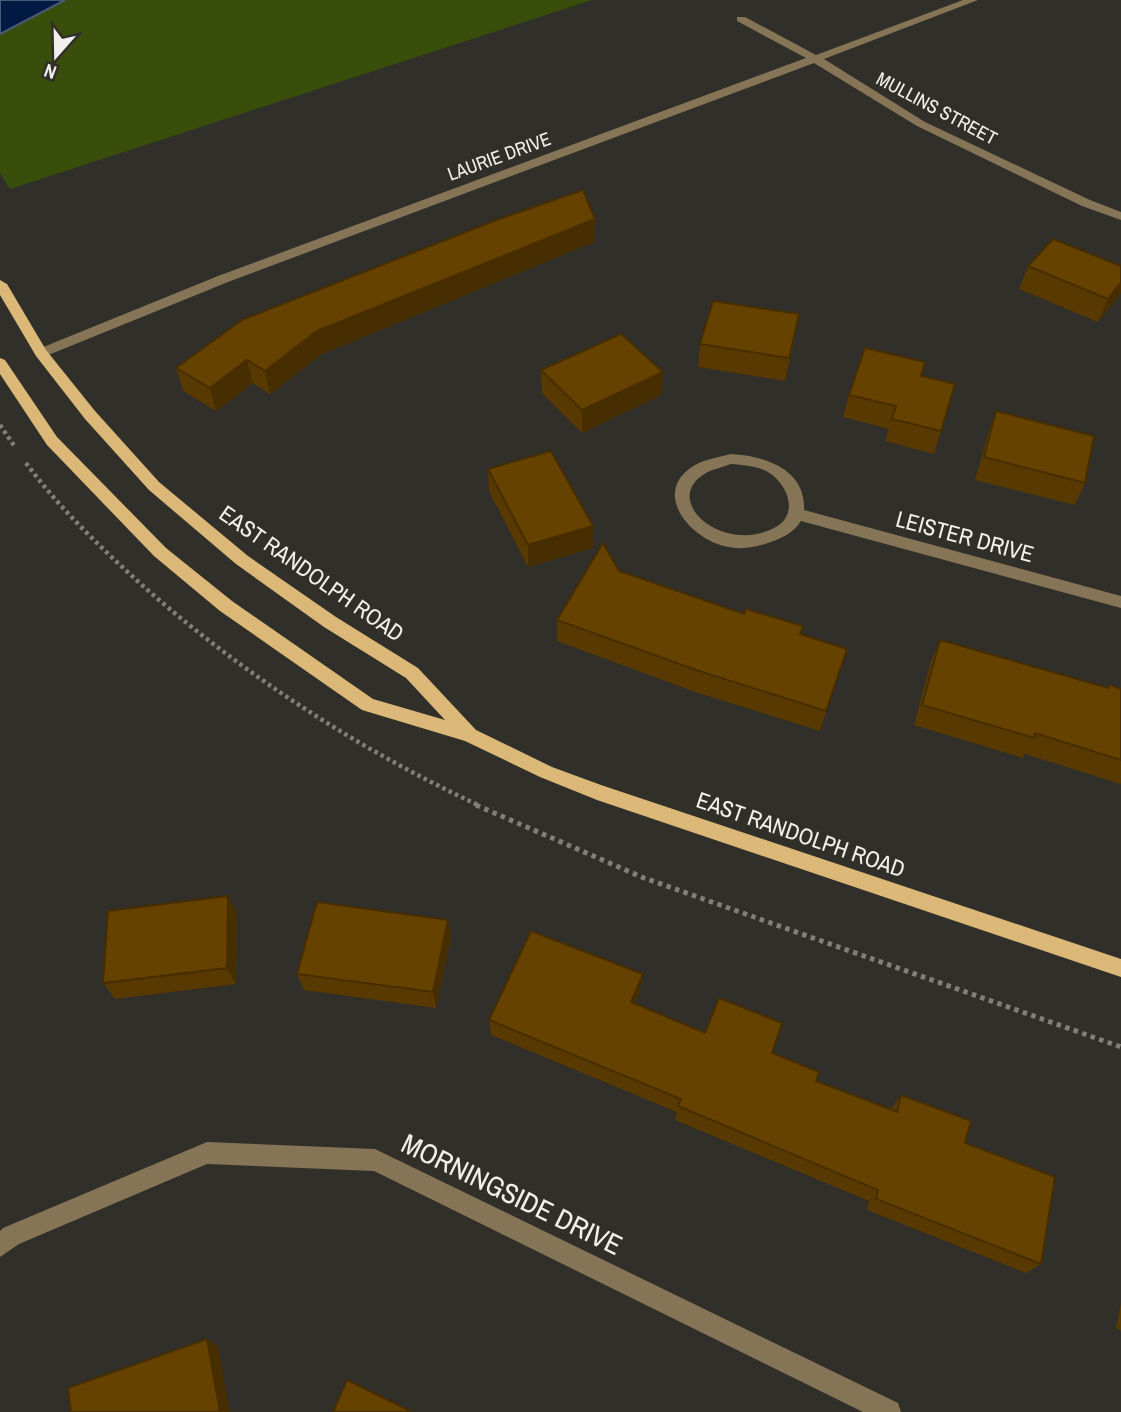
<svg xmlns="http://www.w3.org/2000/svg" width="1121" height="1412" viewBox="0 0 1121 1412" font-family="'Archivo Narrow',sans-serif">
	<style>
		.green { fill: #394e0b }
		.water { fill: #001a43; stroke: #495a76; stroke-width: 2 }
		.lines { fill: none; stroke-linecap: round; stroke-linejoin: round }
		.path-far1 { stroke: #817f7a; stroke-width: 4.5; stroke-dasharray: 3.5 3.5; stroke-linecap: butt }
		.path { stroke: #817f7a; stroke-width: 5; stroke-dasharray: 4.5 4.5; stroke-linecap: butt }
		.minor { fill: #857456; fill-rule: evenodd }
		.major { fill: #dbb878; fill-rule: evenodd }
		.wall { fill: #583901 }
		.shaded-wall { fill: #472e01 }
		.building { fill: #664201; stroke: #472e01; stroke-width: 2 }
		.labels { text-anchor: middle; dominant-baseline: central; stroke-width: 6; stroke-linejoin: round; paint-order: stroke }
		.far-street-label { font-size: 19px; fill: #f2f0ec; stroke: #312f29 }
		.street-label { font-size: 23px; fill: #f2f0ec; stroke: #312f29 }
		.near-street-label { font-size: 28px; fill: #f2f0ec; stroke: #312f29 }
	</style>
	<rect width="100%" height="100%" fill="#312f29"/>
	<path class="green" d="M0 0H592L10 189 0 173Z"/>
	<path class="water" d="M0 0H65L0 34Z"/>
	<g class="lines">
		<g class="path-far1">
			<path d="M0 425 15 447"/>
			<path d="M26 463C60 509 101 548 143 586 244 675 358 749 480 806"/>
		</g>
		<path class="path" d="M476 805 644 878 1121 1047"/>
		<g class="minor">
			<path d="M963 0H978L824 59 925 122 1090 200 1121 212V220L1082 206 917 126 814 63 228 282 46 356 41 358 34 353 36 350 218 276 806 58 737 21V17H745L816 55Z"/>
			<path d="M731 454C765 456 806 469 804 510L1121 596V608L801 521C793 533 784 537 771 542 757 547 744 550 729 547 691 541 649 492 695 465 705 459 720 457 731 454ZM731 464C744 465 757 466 768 472 788 484 800 515 774 528 723 555 659 500 706 473 713 469 724 467 731 464Z"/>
			<path d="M207 1142 375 1149 898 1403 901 1412H863L374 1171 207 1164 19 1244 0 1257V1231L3 1228Z"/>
		</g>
		<path class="major" d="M0 280 7 284 46 350 95 411 159 482 248 556 336 617 418 668 476 730 552 767 601 785 1121 959V977L597 800 540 777 465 741 362 710 220 611 154 556 47 445 0 374V358L5 360 57 437 166 548 232 601 373 699 445 720 406 678 324 627 236 564 149 490 85 419 36 356 0 295Z"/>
	</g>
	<g class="wall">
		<path d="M595 219 594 242 322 354 270 394 253 383 216 411 183 391 176 368Z"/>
		<path d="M1028 266H1121V293L1098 322 1019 289Z"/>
		<path d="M795 337 785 381 698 367 700 344Z"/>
		<path d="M541 370 663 372 661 395 582 433 542 393Z"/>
		<path d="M921 376 941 431 934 454 885 441 889 429 843 417 849 395Z"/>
		<path d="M996 411 1085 483 1075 505 975 480 988 434Z"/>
		<path d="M488 469 593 526V548L528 567 489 491Z"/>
		<path d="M744 614 803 626 801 635 840 670 820 731 695 692 557 641V620Z"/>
		<path d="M940 640 1107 688 1109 685 1121 689V784L1025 754 1023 758 914 725 931 661Z"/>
		<path d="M228 896 237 913 236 984 115 999 103 983Z"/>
		<path d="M451 937 436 1008 304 990 297 974Z"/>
		<path d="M640 990 635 1003 705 1033 772 1053 816 1081 891 1109 901 1095 965 1143 1041 1264 1026 1273 867 1210 869 1201 675 1120 677 1112 491 1035 489 1020Z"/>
		<path d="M1121 1303V1331L1116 1328Z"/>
	</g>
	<g class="shaded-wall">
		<path d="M595 219 594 242 322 354 270 394 265 371 317 331Z"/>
		<path d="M1121 282V293L1098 322 1108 299Z"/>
		<path d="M247 360 253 383 216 411 210 388Z"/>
		<path d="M663 372 661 395 582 433V410Z"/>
		<path d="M593 526V548L528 567V545Z"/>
		<path d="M228 896 237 913 236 984 227 968Z"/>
		<path d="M448 920 451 937 436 1008 433 992Z"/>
		<path d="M643 974 640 990 629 1017 631 1002Z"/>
		<path d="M207 1339 218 1346 230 1412H220Z"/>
	</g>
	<g class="building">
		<path d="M583 190 595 219 317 331 265 371 247 360 210 388 176 368 242 320 499 219Z"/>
		<path d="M1053 239 1121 266V282L1108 299 1028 266Z"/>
		<path d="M713 301 799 314 789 358 700 344Z"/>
		<path d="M621 334 663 372 582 410 541 370Z"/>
		<path d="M865 348 925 362 921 376 955 384 941 431 892 419 896 406 849 395Z"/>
		<path d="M996 411 1094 436 1085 483 984 457Z"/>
		<path d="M551 451 593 526 528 545 488 469Z"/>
		<path d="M603 543 619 571 744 614 746 609 803 626 800 634 847 649 826 711 699 671 557 620Z"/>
		<path d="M940 640 1108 688 1109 685 1121 689V760L1035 733 1034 738 922 705Z"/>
		<path d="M228 896 227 968 103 983 108 911Z"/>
		<path d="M317 902 448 920 433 992 297 974Z"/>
		<path d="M531 931 643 974 631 1002 705 1033 719 998 782 1023 772 1053 819 1072 816 1081 897 1112 901 1095 971 1121 965 1143 1055 1177 1041 1264 876 1199 878 1190 678 1106 681 1099 489 1020Z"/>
		<path d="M207 1339 220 1412H71L68 1388Z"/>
		<path d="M347 1380 412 1412H333Z"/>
	</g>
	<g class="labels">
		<g class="far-street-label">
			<text transform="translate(937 108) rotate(28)">MULLINS STREET</text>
			<text transform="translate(499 156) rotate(-20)">LAURIE DRIVE</text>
		</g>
		<g class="street-label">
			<text transform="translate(965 536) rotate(15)">LEISTER DRIVE</text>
			<text transform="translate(312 573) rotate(35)">EAST RANDOLPH ROAD</text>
			<text transform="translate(801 834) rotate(19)">EAST RANDOLPH ROAD</text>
		</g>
		<g class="near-street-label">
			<text transform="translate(512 1194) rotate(26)">MORNINGSIDE DRIVE</text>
		</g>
	</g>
	<g transform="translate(56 56) rotate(200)" stroke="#312f29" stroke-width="5" paint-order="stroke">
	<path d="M0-5L12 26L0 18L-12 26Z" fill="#f2f0ec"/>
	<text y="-10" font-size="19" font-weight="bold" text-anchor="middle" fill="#f2f0ec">N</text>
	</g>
</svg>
